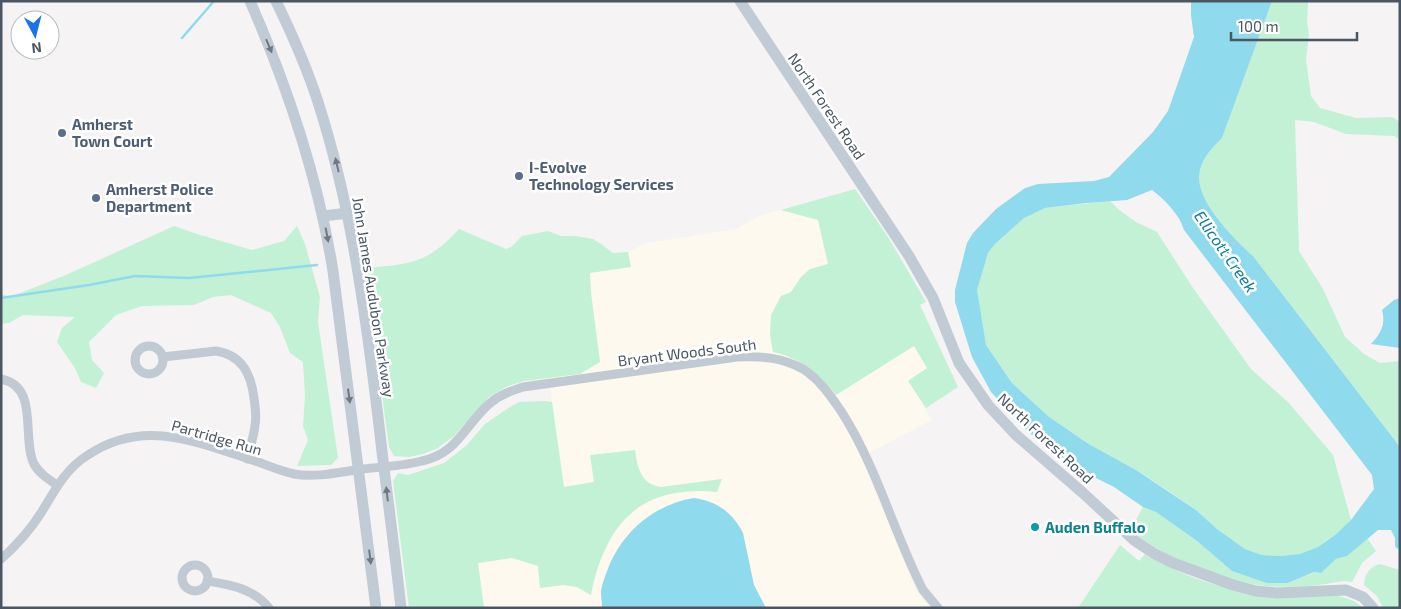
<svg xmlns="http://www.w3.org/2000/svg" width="1401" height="609" viewBox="0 0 1401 609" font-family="'Exo 2',sans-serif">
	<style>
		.commercial { fill: #fdf9ef }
		.green { fill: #c3f1d5 }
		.water { fill: #90daee; fill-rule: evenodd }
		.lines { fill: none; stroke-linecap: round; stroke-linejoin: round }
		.stream { stroke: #90daee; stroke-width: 2.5 }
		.street { stroke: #c1cad2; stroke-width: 9 }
		.secondary { stroke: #c1cbd6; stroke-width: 11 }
		.oneway { fill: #6e7984 }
		.service-dot { fill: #5c6f8a; stroke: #fff; stroke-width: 2 }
		.culture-dot { fill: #0f9aa8; stroke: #fff; stroke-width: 2 }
		.labels { text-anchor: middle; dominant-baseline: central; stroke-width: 5; stroke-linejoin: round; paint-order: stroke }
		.street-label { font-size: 15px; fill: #4a5661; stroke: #fff }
		.service-label { font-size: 15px; font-weight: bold; fill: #4e5e75; stroke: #fff; text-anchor: start }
		.culture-label { font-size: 15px; font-weight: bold; fill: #0d838f; stroke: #fff; text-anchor: start }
		.water-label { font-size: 16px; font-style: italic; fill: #0c7c9b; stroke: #fff }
	</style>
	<rect width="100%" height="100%" fill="#f5f3f3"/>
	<path class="commercial" d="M781 210 818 219 828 264 810 270 801 277 791 292 781 297 773 351 785 355 808 366 818 374 836 395 914 345 927 368 909 381 932 420 861 457 916 590 930 608H484L478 563 512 558 538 566 540 587 563 585 577 587 590 595 596 569 614 533 624 520 635 510 648 501 664 495 698 490 717 492 722 479 661 487 653 486 644 479 638 468 635 450 594 482 563 487 549 378 580 374 600 362 591 293 590 272 630 267 628 252 646 243 736 229 761 215Z"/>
	<g class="green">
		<path d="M1272 1H1308L1307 22 1309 34 1306 60 1311 96 1320 108 1356 118 1392 117 1400 122V140L1394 136 1346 134 1314 122 1295 120 1299 251 1323 289 1345 337 1364 354 1380 363 1400 361V447L1253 256C1234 240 1191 198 1200 170 1204 156 1212 148 1222 138Z"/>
		<path d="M855 189 888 237 926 302 920 305 958 387 926 408 908 381 927 368 914 346 836 395C819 373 800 358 773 352L770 335 771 315 781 296 791 292 801 277 810 269 828 264 818 220 781 210Z"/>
		<path d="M1110 201 1119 210 1136 222 1157 232 1193 288 1251 369 1288 402 1333 455 1351 520 1335 535 1318 547 1301 554 1280 556 1262 555 1245 549 1217 529 1196 510 1164 488 1136 470 1087 443 1048 416 1012 383 986 345 976 290 988 253 995 244 1024 218 1033 213 1045 208Z"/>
		<path d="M174 226 197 234 252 250 284 241 297 226 305 244 320 297 318 322 338 458 331 465 297 466 308 440 303 426 305 396 303 362 290 353 280 327 271 313 231 295 213 297 194 305 142 306 116 315 89 342 92 360 104 373 96 388 81 382 75 368 57 342 62 328 75 317 23 315 9 323 1 324V294L10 297 66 275Z"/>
		<path d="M459 229 506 249 511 247 522 236 548 231 561 236H576L593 239 601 244 613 253 628 252 631 267 590 273 591 293 600 362 580 374 524 381 508 386 489 397 454 436 438 448 423 454 409 457 394 456 389 447 365 268C389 266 417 265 436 250 445 244 452 236 459 229Z"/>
		<path d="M545 401 552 402 564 487 594 482 590 455 635 450C638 468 640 484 661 487L722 479 717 492C703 490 689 491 675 493 621 503 601 546 591 595L577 587 563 585 540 588 538 566 512 558 478 563 484 608H409L393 481 398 473 408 475 444 463 467 445 485 424 510 407 519 402Z"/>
		<path d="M1143 507 1156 512 1197 541 1232 571 1288 583 1315 572 1321 573 1336 559 1347 556 1367 538 1376 551 1362 563 1352 582 1343 581C1261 598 1197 577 1130 531Z"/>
		<path d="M1120 545 1139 561 1145 554C1163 566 1201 582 1222 586 1255 594 1341 584 1363 608H1078Z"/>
		<path d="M1380 564 1400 570V608H1383L1377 596 1364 585C1364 575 1370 566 1380 564Z"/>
	</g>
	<g class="water">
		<path d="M1191 1H1272L1222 138C1212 148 1204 156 1200 170 1192 198 1234 239 1253 256L1400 447V547L1397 549 1395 546V538L1391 530H1378L1347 556 1336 559 1321 573 1314 572 1288 583H1267L1232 571 1197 541 1156 512 1143 507 1114 487 1076 468 1027 431 991 392 972 357 955 302V290L967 243 973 233 996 209 1025 188 1038 184 1094 181 1109 177 1153 132 1168 111 1194 37 1191 15ZM1152 190C1165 200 1180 215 1184 230L1372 475 1374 489 1351 520 1335 535 1318 547 1300 554 1280 556 1262 555 1245 549 1217 529 1196 510 1136 470 1087 443 1048 416 1012 383 986 345 977 290 988 253 995 244 1024 218 1045 208 1087 203 1127 200Z"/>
		<path d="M1400 298V348L1371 344C1381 333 1386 325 1382 310L1394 300Z"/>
		<path d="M694 498C717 501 733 513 743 533L754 585 766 608H602C602 603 601 597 601 592 602 583 606 574 609 566 624 530 656 504 694 498Z"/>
	</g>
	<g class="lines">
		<g class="stream">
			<path d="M182 38 214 1"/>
			<path d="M1 298 89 285 135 276 189 278 317 265"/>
		</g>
		<g class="street">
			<circle cx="149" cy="360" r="14"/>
			<path d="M163 357 216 351C242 355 251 374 254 398 255 406 257 416 255 425 254 436 250 448 247 459"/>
			<path d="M1 379C40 387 21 437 34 464 39 473 48 479 57 485"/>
			<path d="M1 559C16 546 30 530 41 513 54 492 65 469 88 455 145 417 199 443 258 462 269 466 281 471 294 474 315 478 340 472 362 469 382 467 402 466 422 461 457 454 465 425 489 404 499 395 511 391 523 387L737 357C761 356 781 357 803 369 820 380 830 395 841 411 877 467 893 531 923 590L938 608"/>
			<circle cx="195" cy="578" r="13"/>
			<path d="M207 581C231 585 253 588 269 608"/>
		</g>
		<g class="secondary">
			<path d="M250 1C288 88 318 177 333 271L376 608"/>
			<path d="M276 1C292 34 307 68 318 102 351 205 365 310 378 417 385 480 394 544 401 608"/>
			<path d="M740 1 909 256 933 298 959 363 988 405 1016 435 1083 493 1135 541 1155 554 1173 563 1233 585 1256 591 1277 593 1346 590 1363 597 1373 608"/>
			<path d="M323 216 348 213"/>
		</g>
	</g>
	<defs><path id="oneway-solid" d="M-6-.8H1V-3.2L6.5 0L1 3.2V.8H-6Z" transform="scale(1.25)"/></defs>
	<g class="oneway">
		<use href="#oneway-solid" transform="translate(269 46) rotate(67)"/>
		<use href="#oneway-solid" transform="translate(337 165) rotate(-103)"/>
		<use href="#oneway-solid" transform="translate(327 235) rotate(79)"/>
		<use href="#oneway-solid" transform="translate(349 396) rotate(82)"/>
		<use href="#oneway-solid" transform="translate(387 494) rotate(-97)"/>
		<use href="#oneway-solid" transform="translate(370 557) rotate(83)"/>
	</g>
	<g class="service-dot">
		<circle cx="62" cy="133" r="5"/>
		<circle cx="519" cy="176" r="5"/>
		<circle cx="96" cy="198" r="5"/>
	</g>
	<circle class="culture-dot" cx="1035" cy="527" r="5"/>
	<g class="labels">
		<g class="street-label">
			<text transform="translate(827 106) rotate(56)">North Forest Road</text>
			<text transform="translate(374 297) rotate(81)">John James Audubon Parkway</text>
			<text transform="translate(687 352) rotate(-7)">Bryant Woods South</text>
			<text transform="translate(217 437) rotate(16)">Partridge Run</text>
			<text transform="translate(1046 438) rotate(43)">North Forest Road</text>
		</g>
		<g class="service-label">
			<text x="72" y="124">Amherst<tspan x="72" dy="17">Town Court</tspan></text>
			<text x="529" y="167">I-Evolve<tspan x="529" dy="17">Technology Services</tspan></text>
			<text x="106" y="189">Amherst Police<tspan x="106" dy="17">Department</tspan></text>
		</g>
		<g class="culture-label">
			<text x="1045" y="527">Auden Buffalo</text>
		</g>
		<g class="water-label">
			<text transform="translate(1226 251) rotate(55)">Ellicott Creek</text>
		</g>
	</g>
	<rect width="1401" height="609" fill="none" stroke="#4a5661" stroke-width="5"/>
	<g transform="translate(35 35) rotate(173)"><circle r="24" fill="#ffffff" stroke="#b7bbc0"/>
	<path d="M0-4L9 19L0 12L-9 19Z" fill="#1a73e8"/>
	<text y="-8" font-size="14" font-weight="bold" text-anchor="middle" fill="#4a5661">N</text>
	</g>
	<path d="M1231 32v8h126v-8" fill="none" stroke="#4a5661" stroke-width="2.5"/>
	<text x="1238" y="32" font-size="15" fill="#4a5661" stroke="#ffffff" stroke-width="4" paint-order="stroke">100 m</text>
</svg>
